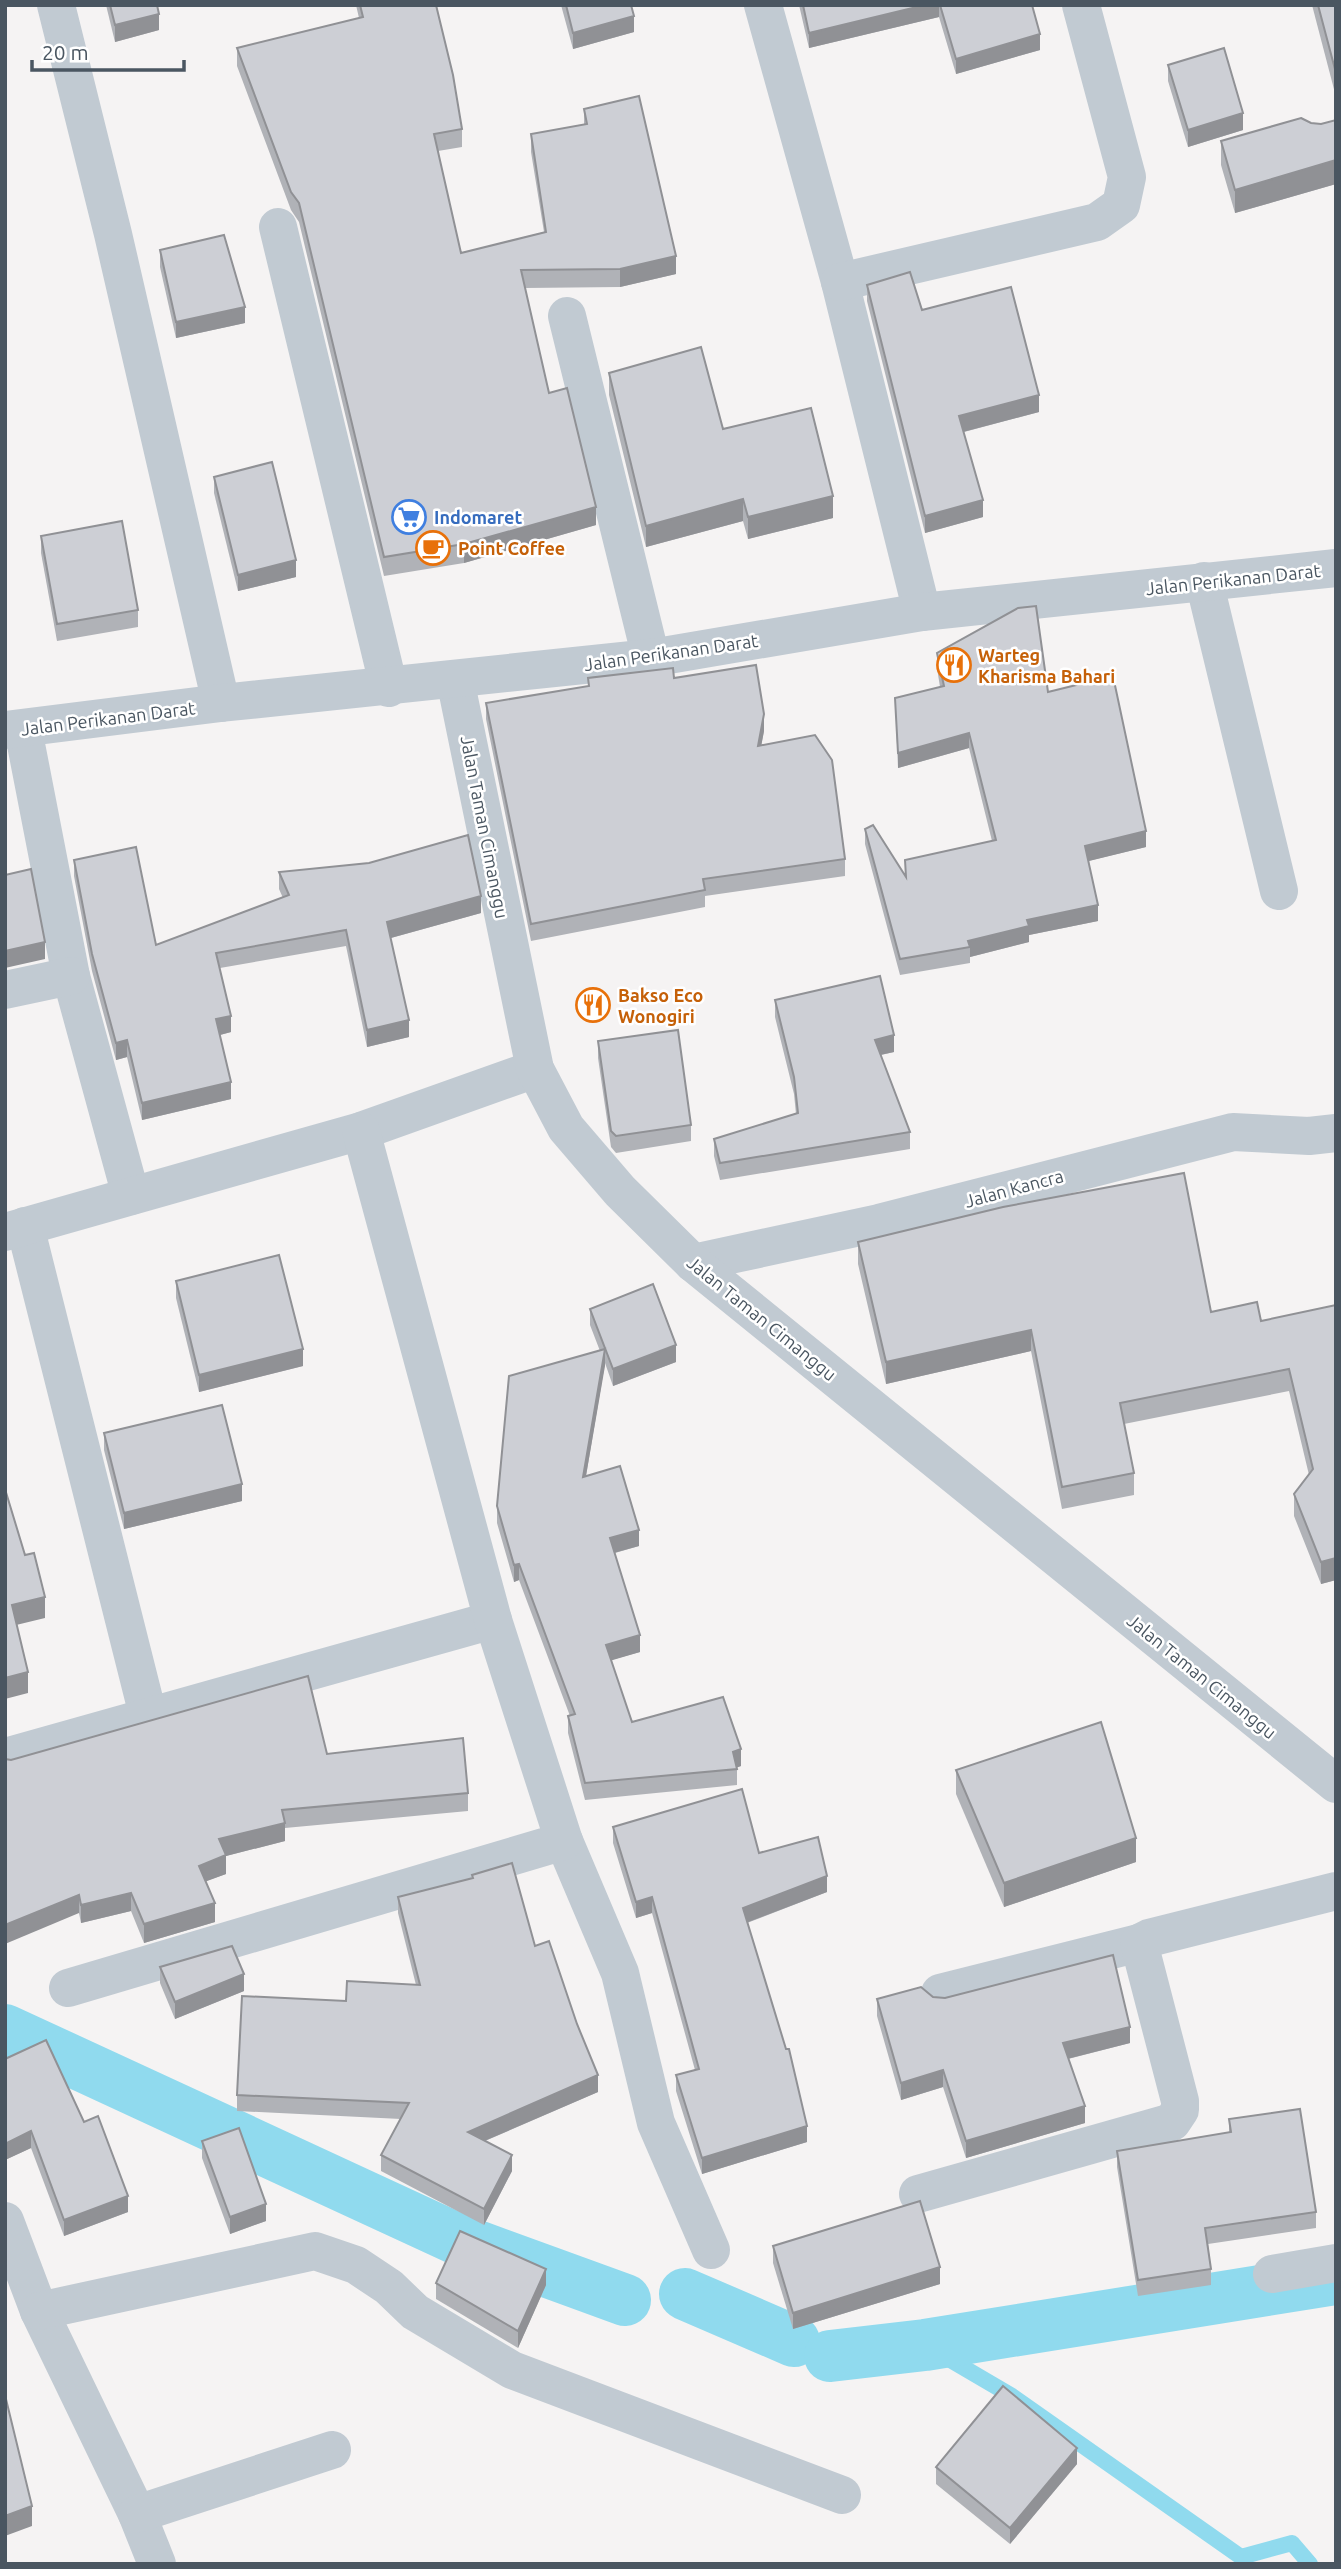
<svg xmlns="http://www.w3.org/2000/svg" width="1341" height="2569" viewBox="0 0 1341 2569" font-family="Ubuntu,sans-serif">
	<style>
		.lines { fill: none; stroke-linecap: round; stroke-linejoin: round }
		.stream { stroke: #90daee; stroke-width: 16 }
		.canal { stroke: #90daee; stroke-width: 52 }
		.minor { stroke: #c1cad2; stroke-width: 38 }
		.tertiary { stroke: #c1cad2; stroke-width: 38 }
		.wall { fill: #b0b2b7 }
		.shaded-wall { fill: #909195 }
		.building { fill: #cdcfd5; stroke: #909195; stroke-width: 2 }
		.labels { text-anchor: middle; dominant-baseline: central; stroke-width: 5; stroke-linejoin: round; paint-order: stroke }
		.shop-label { font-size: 18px; font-weight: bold; fill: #366cbe; stroke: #fff; text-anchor: start }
		.food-label { font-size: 18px; font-weight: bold; fill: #c56008; stroke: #fff; text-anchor: start }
		.street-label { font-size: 18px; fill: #4a5661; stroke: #fff }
	</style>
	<rect width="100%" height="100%" fill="#f5f3f3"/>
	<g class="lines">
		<path class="stream" d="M925 2345 1012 2396 1241 2557 1292 2543 1310 2564"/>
		<g class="canal">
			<path d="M5 2030 455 2238 625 2300"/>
			<path d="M685 2294 794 2341"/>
			<path d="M830 2356 925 2345 1335 2279"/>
		</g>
		<g class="minor">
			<path d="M56 5 113 234 221 703"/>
			<path d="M763 5 840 282 922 612"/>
			<path d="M278 227 389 688"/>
			<path d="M840 282 1097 222 1121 205 1127 177 1081 5"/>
			<path d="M567 316 651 658"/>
			<path d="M1204 581 1279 891"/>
			<path d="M23 729 71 976 131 1196"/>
			<path d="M5 990 71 976"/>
			<path d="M25 1226 148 1715"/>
			<path d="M5 1232 361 1131 535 1069"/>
			<path d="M693 1263 879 1223 1233 1132 1309 1136 1336 1133"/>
			<path d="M5 1757 493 1620"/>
			<path d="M564 1841 620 1973 656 2123 711 2250"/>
			<path d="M68 1988 564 1841 493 1620 361 1131"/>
			<path d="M940 1993 1139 1943"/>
			<path d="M918 2194 1172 2122 1180 2110V2101L1139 1943 1149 1938 1336 1891"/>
			<path d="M5 2221 39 2311 137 2514 157 2564"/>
			<path d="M1272 2274 1336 2263"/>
			<path d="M39 2311 315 2251 356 2265 389 2287 415 2312 512 2370 842 2495"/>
			<path d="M137 2514 332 2450"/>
		</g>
		<g class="tertiary">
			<path d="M455 679 535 1069 566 1128 620 1191 693 1263 1336 1784"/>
			<path d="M5 730 221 703 651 658 922 612 1336 568"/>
		</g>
	</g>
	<g class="wall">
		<path d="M106 5H157L159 30 115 42Z"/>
		<path d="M356 5H436L462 129V147L438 151 461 253 544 232 531 152V134L584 125V109L676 274 620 287 525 288 549 393 596 525 464 563 384 576 299 222 291 210 237 66V48L359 18Z"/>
		<path d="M561 5H631L634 32 573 49Z"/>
		<path d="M799 5H1032L1040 50 956 74 939 17 809 48Z"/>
		<path d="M1312 5H1336V97Z"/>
		<path d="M1168 65 1243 130 1188 147 1168 81Z"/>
		<path d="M1336 120V184L1235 213 1221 165V141L1311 123 1321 124Z"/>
		<path d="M160 250 245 323 176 338 160 267Z"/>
		<path d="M867 285 922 310 1039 412 964 432 983 517 925 533 867 301Z"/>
		<path d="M609 373 723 429 833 518 748 539 743 521 646 547 609 395Z"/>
		<path d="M214 477 296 577 238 591 214 493Z"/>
		<path d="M41 536 138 610V627L57 641 41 553Z"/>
		<path d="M937 653 1048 692 1146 847 1088 861 1098 921 1029 935V942L970 957V963L900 975 865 844V829L905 875V860L992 841 969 748 898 768 895 698 940 687 937 668Z"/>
		<path d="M588 678H674L764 731 761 746 845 859V876L705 896V907L531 941 486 719V703L588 686Z"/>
		<path d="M74 860 156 945 283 898 279 889V872L481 913 391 938 409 1037 367 1047 346 946 220 968 231 1032 220 1035 231 1099 142 1120 127 1057 116 1060 92 971 74 876Z"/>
		<path d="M775 1000 894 1052 881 1055 910 1132V1149L720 1180 714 1156V1139L796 1114 794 1094 775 1017Z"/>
		<path d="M598 1041 691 1125V1141L616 1153 611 1147 598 1058Z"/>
		<path d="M858 1242 1261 1321 1336 1305V1580L1321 1584 1294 1516V1494L1309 1475 1289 1391 1124 1424 1134 1473V1495L1062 1509 1031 1351 886 1384 858 1264Z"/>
		<path d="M176 1281 303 1366 199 1392 176 1298Z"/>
		<path d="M590 1309 676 1362 613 1386 605 1363 586 1476 639 1546 615 1553 640 1652 611 1660 632 1722 741 1766 737 1767V1785L585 1800 568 1733V1716H570L519 1580 514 1582 497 1523V1506L600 1351 590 1325Z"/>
		<path d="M104 1433 242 1501 124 1529 104 1450Z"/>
		<path d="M327 1754 468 1793V1811L285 1828V1841L226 1856V1874L206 1881 215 1922 144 1943 131 1911 81 1923 79 1913 5 1759Z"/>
		<path d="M956 1770 1136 1862 1004 1907 956 1794Z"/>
		<path d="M613 1827 759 1853 827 1892 747 1923 807 2142 702 2174 676 2091V2075L695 2070 652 1913 636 1918 613 1843Z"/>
		<path d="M472 1875 535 1946 598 2092 485 2141 512 2171 484 2225 381 2171V2155L401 2119 237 2111V2095L346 2001 416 1985 398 1913V1897L472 1878Z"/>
		<path d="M160 1967 244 1991 175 2019 160 1983Z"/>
		<path d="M933 1997 1130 2043 1068 2059 1085 2123 966 2158 943 2087 901 2100 877 2016V1999Z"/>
		<path d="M5 2059 128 2212 64 2236 31 2148 5 2160Z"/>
		<path d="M1229 2119 1316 2212V2228L1208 2244 1211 2269V2285L1138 2296 1117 2167V2151L1229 2133Z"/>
		<path d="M202 2141 266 2221 230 2234 202 2158Z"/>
		<path d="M773 2246 940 2284 793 2329 773 2263Z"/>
		<path d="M436 2283 546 2285 518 2348 436 2299Z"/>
		<path d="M1077 2464 1010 2544 936 2484V2467Z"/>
	</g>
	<g class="shaded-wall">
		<path d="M925 5H939V17L809 48V33Z"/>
		<path d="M159 14V30L115 42V25Z"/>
		<path d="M634 16V32L573 49V33Z"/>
		<path d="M1040 34V50L956 74V59Z"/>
		<path d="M1243 113V130L1188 147V130Z"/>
		<path d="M1336 160V184L1235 213V190Z"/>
		<path d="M676 256V274L620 287V269Z"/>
		<path d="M245 307V323L176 338V322Z"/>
		<path d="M1039 395V412L959 433V416Z"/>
		<path d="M833 496V518L748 539V517Z"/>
		<path d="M743 499V521L646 547V526Z"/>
		<path d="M983 500V517L925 533V516Z"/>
		<path d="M596 507V525L464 563V544Z"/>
		<path d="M296 560V577L238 591V575Z"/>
		<path d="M764 714V731L758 763V746Z"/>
		<path d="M969 733V748L898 768V753Z"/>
		<path d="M1146 831V847L1085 862V846Z"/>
		<path d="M481 896V913L387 939V922Z"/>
		<path d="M1098 905V921L1029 935V942L970 957V947L968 941 1027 920Z"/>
		<path d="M45 942V959L5 968V951Z"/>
		<path d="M231 1016V1032L216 1036V1019Z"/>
		<path d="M409 1020V1037L367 1047V1030Z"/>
		<path d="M894 1035V1052L875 1056V1040Z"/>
		<path d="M127 1040V1057L116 1060V1043Z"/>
		<path d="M231 1082V1099L142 1120V1103Z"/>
		<path d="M1031 1330V1351L886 1384V1362Z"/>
		<path d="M676 1345V1362L613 1386V1369Z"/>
		<path d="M303 1349V1366L199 1392V1375Z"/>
		<path d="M605 1349V1366L583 1493V1477Z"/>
		<path d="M242 1484V1501L124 1529V1513Z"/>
		<path d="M639 1530V1546L610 1554V1538Z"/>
		<path d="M1336 1558V1580L1321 1584V1562Z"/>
		<path d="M519 1564V1580L514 1582V1565Z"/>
		<path d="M45 1597V1618L12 1626V1605Z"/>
		<path d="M640 1635V1652L606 1662V1645Z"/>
		<path d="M28 1672V1693L5 1699V1678Z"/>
		<path d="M741 1749V1766L733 1769V1752Z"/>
		<path d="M285 1823V1841L226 1856V1874L199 1884V1866L219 1839Z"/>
		<path d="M1136 1838V1862L1004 1907V1883Z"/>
		<path d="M827 1876V1892L743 1924V1908Z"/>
		<path d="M131 1893V1911L81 1923V1905Z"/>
		<path d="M79 1895V1913L5 1944V1925Z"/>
		<path d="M652 1897V1913L636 1918V1902Z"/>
		<path d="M215 1903V1922L144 1943V1924Z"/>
		<path d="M244 1974V1991L175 2019V2002Z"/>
		<path d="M1130 2027V2043L1063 2060V2043Z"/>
		<path d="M943 2070V2087L901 2100V2083Z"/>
		<path d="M598 2075V2092L468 2148V2132Z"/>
		<path d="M1085 2106V2123L966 2158V2141Z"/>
		<path d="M807 2126V2142L702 2174V2158Z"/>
		<path d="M31 2131V2148L5 2160V2144Z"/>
		<path d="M512 2155V2171L484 2225V2209Z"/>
		<path d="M128 2196V2212L64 2236V2220Z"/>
		<path d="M266 2204V2221L230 2234V2217Z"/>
		<path d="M940 2267V2284L793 2329V2313Z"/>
		<path d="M546 2269V2285L518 2348V2331Z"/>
		<path d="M1077 2448V2464L1010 2544V2528Z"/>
		<path d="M32 2506V2526L5 2536V2516Z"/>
	</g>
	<g class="building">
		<path d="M110 5H157L159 14 115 25Z"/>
		<path d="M360 5H436L453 75 462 129 434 134 461 253 546 232 531 134 587 124 584 109 639 96 676 256 620 269 521 270 549 393 567 388 596 507 464 544 384 557 299 203 291 192 237 48 363 17Z"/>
		<path d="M566 5H631L634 16 573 33Z"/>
		<path d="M803 5H925L809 33Z"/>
		<path d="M940 5H1032L1040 34 956 59Z"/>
		<path d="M1318 5H1336V73Z"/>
		<path d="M1224 48 1243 113 1188 130 1168 65Z"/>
		<path d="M1301 118 1311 123 1321 124 1336 120V160L1235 190 1221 141Z"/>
		<path d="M224 235 245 307 176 322 160 250Z"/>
		<path d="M910 272 922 310 1011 287 1039 395 959 416 983 500 925 516 867 285Z"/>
		<path d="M701 347 723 429 811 408 833 496 748 517 743 499 646 526 609 373Z"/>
		<path d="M272 462 296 560 238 575 214 477Z"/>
		<path d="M122 521 138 610 57 624 41 536Z"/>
		<path d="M1036 606 1048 692 1113 676 1146 831 1085 846 1098 905 1027 920 1029 926 968 941 970 947 900 959 865 829 873 825 906 877 905 860 996 840 969 733 898 753 895 698 944 686 937 653 1018 608Z"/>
		<path d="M756 665 764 714 758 746 815 735 832 760 845 859 703 879 705 890 531 924 486 703 589 686 588 678 673 668 674 678Z"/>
		<path d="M468 835 481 896 387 922 409 1020 367 1030 346 930 216 953 231 1016 216 1019 231 1082 142 1103 127 1040 116 1043 92 954 74 860 136 847 156 945 289 895 279 872 369 863Z"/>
		<path d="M31 869 45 942 5 951V875Z"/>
		<path d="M880 976 894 1035 875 1040 910 1132 720 1163 714 1139 798 1113 794 1077 775 1000Z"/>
		<path d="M678 1030 691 1125 616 1136 611 1131 598 1041Z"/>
		<path d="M1184 1173 1211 1312 1257 1302 1261 1321 1336 1305V1558L1321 1562 1294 1494 1313 1469 1289 1369 1120 1403 1134 1473 1062 1487 1031 1330 886 1362 858 1242 1003 1207Z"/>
		<path d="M279 1255 303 1349 199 1375 176 1281Z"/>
		<path d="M653 1284 676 1345 613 1369 590 1309Z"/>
		<path d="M605 1349 583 1477 620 1466 639 1530 610 1538 640 1635 606 1645 632 1722 723 1697 741 1749 733 1752 737 1769 585 1783 568 1716 575 1714 519 1564 514 1565 497 1506 509 1376Z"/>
		<path d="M222 1405 242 1484 124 1513 104 1433Z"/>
		<path d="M5 1489 25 1555 34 1553 45 1597 12 1605 28 1672 5 1678Z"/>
		<path d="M308 1676 327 1754 463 1738 468 1793 282 1810 285 1823 219 1839 226 1855 199 1866 215 1903 144 1924 131 1893 81 1905 79 1895 5 1925V1759L11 1760Z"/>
		<path d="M1101 1722 1136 1838 1004 1883 956 1770Z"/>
		<path d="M742 1789 759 1853 818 1837 827 1876 743 1908 786 2049H789L807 2126 702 2158 676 2075 699 2069 652 1897 636 1902 613 1827Z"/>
		<path d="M512 1863 535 1946 549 1941 577 2024 598 2075 468 2132 512 2155 484 2209 381 2155 409 2103 237 2095 242 1996 346 2001 347 1981 420 1985 398 1897 473 1878 472 1875Z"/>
		<path d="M232 1946 244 1974 175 2002 160 1967Z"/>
		<path d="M1113 1955 1130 2027 1063 2043 1085 2106 966 2141 943 2070 901 2083 877 1999 921 1987 933 1997 945 1998Z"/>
		<path d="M46 2040 84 2122 98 2116 128 2196 64 2220 31 2131 5 2144V2059Z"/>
		<path d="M1300 2109 1316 2212 1205 2228 1211 2269 1138 2280 1117 2151 1231 2132 1229 2119Z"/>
		<path d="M239 2128 266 2204 230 2217 202 2141Z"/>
		<path d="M920 2201 940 2267 793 2313 773 2246Z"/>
		<path d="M460 2231 546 2269 518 2331 436 2283Z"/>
		<path d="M1003 2386 1077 2448 1010 2528 936 2467Z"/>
		<path d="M5 2395 32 2506 5 2516Z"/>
	</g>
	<defs>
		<g id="supermarket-ring" transform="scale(1.75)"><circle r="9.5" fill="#fff" stroke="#3f7fe0" stroke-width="1.5"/><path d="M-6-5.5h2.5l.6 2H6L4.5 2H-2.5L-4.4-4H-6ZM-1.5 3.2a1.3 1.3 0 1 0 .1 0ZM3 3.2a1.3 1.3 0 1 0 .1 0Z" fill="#3f7fe0"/></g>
		<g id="cafe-ring" transform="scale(1.75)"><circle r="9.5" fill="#fff" stroke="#e8710a" stroke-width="1.5"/><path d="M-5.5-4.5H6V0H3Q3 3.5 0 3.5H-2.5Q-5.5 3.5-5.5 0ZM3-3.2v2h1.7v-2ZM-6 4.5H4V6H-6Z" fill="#e8710a"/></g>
		<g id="restaurant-ring" transform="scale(1.75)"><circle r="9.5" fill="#fff" stroke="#e8710a" stroke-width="1.5"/><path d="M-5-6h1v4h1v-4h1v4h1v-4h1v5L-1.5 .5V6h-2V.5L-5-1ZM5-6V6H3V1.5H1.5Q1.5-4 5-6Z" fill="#e8710a"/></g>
	</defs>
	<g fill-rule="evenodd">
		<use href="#supermarket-ring" x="409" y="517"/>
		<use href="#cafe-ring" x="433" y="548"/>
		<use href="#restaurant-ring" x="954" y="665"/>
		<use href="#restaurant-ring" x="593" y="1005"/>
	</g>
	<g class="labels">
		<g class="shop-label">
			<text x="434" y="517">Indomaret</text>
		</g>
		<g class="food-label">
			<text x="458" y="548">Point Coffee</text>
			<text x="978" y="655">Warteg<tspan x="978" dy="21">Kharisma Bahari</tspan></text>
			<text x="618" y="995">Bakso Eco<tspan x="618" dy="21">Wonogiri</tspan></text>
		</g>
		<g class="street-label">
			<text transform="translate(1233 579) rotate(-6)">Jalan Perikanan Darat</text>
			<text transform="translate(671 652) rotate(-8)">Jalan Perikanan Darat</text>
			<text transform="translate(108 718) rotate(-7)">Jalan Perikanan Darat</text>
			<text transform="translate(485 827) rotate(79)">Jalan Taman Cimanggu</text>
			<text transform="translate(1014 1188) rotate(-15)">Jalan Kancra</text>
			<text transform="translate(762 1318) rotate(39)">Jalan Taman Cimanggu</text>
			<text transform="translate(1202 1676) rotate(39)">Jalan Taman Cimanggu</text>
		</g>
	</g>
	<rect width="1341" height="2569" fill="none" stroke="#4a5661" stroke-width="14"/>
	<path d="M32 60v10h152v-10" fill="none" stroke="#4a5661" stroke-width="3.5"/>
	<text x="42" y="60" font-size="21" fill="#4a5661" stroke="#ffffff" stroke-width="5" paint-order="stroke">20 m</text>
</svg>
